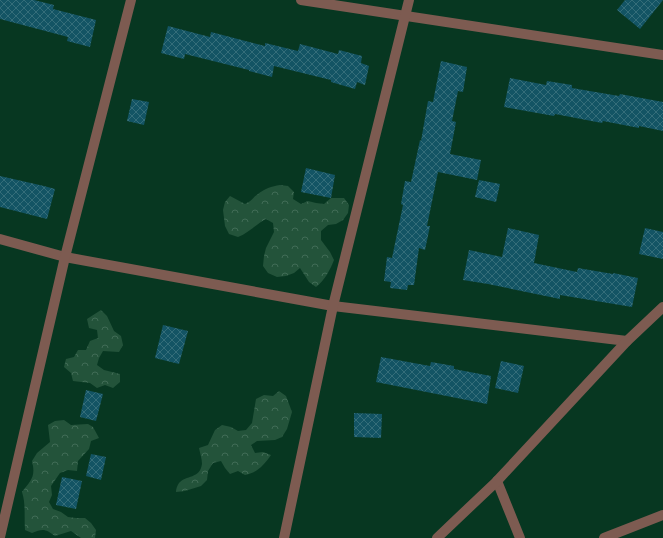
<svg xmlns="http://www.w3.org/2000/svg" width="663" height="538" viewBox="0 0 663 538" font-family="'Roboto Condensed',sans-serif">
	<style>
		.forest { fill: url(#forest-crowns) }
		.building { fill: url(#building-cross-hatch) }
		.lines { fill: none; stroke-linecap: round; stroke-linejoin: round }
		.minor { stroke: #7d5b51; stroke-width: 10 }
	</style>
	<defs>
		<pattern id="forest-crowns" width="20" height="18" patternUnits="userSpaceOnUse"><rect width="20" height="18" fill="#23533a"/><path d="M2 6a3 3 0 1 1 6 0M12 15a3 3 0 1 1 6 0" fill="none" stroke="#416c56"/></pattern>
		<pattern id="building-cross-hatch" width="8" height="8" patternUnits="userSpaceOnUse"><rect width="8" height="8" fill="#135464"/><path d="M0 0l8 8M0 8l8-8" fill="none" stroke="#346d79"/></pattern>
	</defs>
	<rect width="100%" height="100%" fill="#073721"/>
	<g class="forest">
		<path d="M280 185 288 186 294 192 293 199 301 204 308 201 316 203 324 204 331 198H344L349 205 348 213 343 220 336 224 328 225 321 231V240L330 252 334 260C330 270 325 280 316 287L309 282 300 268 294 273 286 276 277 277 268 273 263 266 264 256 266 248 274 232 273 223 266 219C256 224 249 233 238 237L229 234 225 226 223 210 225 202 230 196 245 204C253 200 252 198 258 194 264 189 272 186 280 185Z"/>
		<path d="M101 310 107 316 114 331 121 336 123 345 119 352 103 351 99 358 97 365 104 370 120 374V382L113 388 105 385 97 388 90 383 73 381 71 373 64 367 66 359 74 357 78 350H86L90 341 98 338 97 330 89 328 87 319Z"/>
		<path d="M279 391 286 396 292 412 287 429 282 437 275 440 257 441 251 445 255 453 263 452 271 455C264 465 257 473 245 475L238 471 230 474 225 468 221 461 213 463 208 471 207 480 201 486 185 491 176 492C176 489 177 486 179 483 186 475 200 479 202 464 202 459 200 453 199 448L208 445 215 430 222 425 231 427 238 431 246 430 252 423 256 399 264 395 273 396Z"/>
		<path d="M64 420 71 425 88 424 93 427 99 438 91 441 89 449 78 461 77 471 68 470 60 473 51 486 52 495 49 502 53 509 61 512 68 517 76 518H85L91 523 96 530 95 538H81L71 531 55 536C46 529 43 528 32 533L25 530C24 517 26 504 22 492 31 480 36 477 32 461L37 453 50 442 48 425 55 421Z"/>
	</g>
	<g class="building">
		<path d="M0 0H34L54 5 53 9 96 20 90 47 67 41 68 37 0 19Z"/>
		<path d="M625 0H663L640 29 617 10Z"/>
		<path d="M168 26 210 37 211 32 265 46V43L298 51 300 44 338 54 339 50 362 56 361 63 369 66 365 85 357 82 355 89 331 82V80L274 66 272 77 249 71V70L185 54 184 59 161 53Z"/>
		<path d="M441 61 467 67 463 92 458 91 452 121 456 122 450 154 481 160 477 180 438 172 427 226H430L425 250 419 248 414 285H408L407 290 390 288 391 282 384 281 387 257 392 258 403 205 401 204 405 181 411 182 420 140 421 141 428 101 433 102Z"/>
		<path d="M510 78 546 85 547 81 572 85V88L619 96 620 94 663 102V131L639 126V128L603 121 602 123 555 114 554 116 504 107Z"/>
		<path d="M132 99 149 102 144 125 127 121Z"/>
		<path d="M306 168 335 175 331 198 301 192Z"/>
		<path d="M0 176 44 186 55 189 47 219 0 207Z"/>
		<path d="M479 180 500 184 496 202 475 197Z"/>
		<path d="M508 228 539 235 534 263 577 272 578 268 613 274V273L638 278 632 307 560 295V299L488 284 463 280 469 250 502 257Z"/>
		<path d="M645 228 663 232V259L639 254Z"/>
		<path d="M163 325 188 331 179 364 155 358Z"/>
		<path d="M381 357 430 366 431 362 454 366V369L491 376 487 404 376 382Z"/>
		<path d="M501 361 524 366 518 393 495 388Z"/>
		<path d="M86 390 103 394 96 421 80 417Z"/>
		<path d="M354 413 382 414 381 438 354 437Z"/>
		<path d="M91 454 106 457 101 480 86 476Z"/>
		<path d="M62 477 82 481 76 509 56 505Z"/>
	</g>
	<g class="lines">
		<g class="minor">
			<path d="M301 0 663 55"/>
			<path d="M0 239 65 257 333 306 627 341"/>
			<path d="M497 481 520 538"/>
			<path d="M0 537 65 257 131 0"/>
			<path d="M284 538 333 306 409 0"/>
			<path d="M437 538 497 481 627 341 663 307"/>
			<path d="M604 538 663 515"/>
		</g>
	</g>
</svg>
